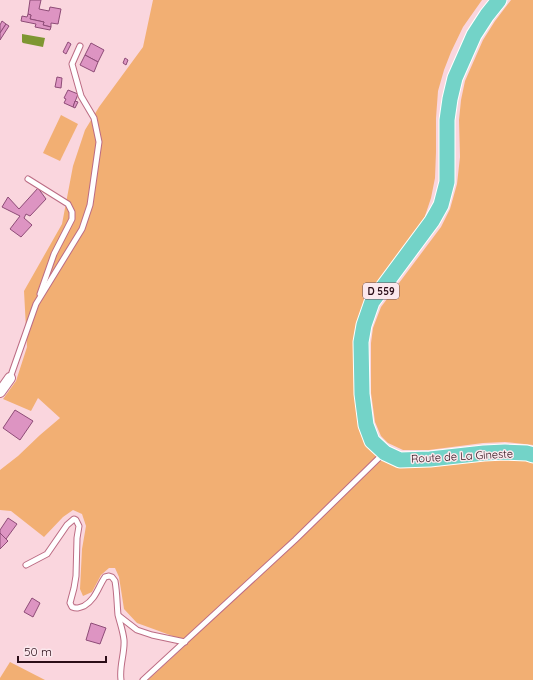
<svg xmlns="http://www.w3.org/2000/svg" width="533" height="680" viewBox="0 0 533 680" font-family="Quicksand,sans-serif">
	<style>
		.green { fill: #f2af73 }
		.water { fill: #7e9632 }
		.building { fill: #dd94c2; stroke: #8e4c77 }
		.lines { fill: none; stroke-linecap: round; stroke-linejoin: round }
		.service-casing { stroke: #bc6c84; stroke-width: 7 }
		.minor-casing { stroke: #bc6c84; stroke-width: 12 }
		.primary-casing { stroke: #fff; stroke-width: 17 }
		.service { stroke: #fff; stroke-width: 5 }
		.minor { stroke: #fff; stroke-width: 10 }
		.primary { stroke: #73d3c8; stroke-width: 15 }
		.labels { text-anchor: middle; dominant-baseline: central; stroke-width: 3; stroke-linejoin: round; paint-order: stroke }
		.shield { fill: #fbe8ed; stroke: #694f57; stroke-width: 1 }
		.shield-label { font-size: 10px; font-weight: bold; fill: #2b0d17 }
		.street-label { font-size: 11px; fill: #2b0d17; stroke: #fbe8ed }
	</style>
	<rect width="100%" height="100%" fill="#fad6de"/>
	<g class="green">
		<path d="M153 0H482L463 27 451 52 444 70 438 91 436 118V152L435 178 431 198 424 219 366 299V445L378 457C412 458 446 459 480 460 498 460 516 458 533 462V680H148L189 642 137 623 124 609 119 577 115 568H109L101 575 92 592 83 596 80 589 82 549 86 526 82 514 73 510 63 517 44 537 11 511 0 510V470L18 456 40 435 60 418 38 398 31 411 3 399 16 381 27 347 24 291 62 224 73 166 85 130 99 107 143 47Z"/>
		<path d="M511 0H533V445L505 442 483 443 429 450H403L388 443 381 436 375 422 371 393V343L373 328 381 307 441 227 450 209 457 184 460 157 459 120 461 100 465 81 483 40 495 21Z"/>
		<path d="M61 115 78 124 60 161 43 153Z"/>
		<path d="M10 662 45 680H0V678Z"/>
	</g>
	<path class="water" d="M22 34 45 38 43 47 23 43 22 42Z"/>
	<g class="building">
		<path d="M30 0H41L39 9 49 11 50 7 61 9 58 24 51 23V27L43 25 44 22 30 19 31 15 28 14Z"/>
		<path d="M28 14 31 15 30 19 44 22 43 25 51 27 50 30 35 27 36 24 21 21 22 16 27 17Z"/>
		<path d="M2 21 6 24 0 33V25Z"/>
		<path d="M6 24 9 26 0 40V33Z"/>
		<path d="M68 42 71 44 66 54 63 52Z"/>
		<path d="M91 43 104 50 98 62 85 55Z"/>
		<path d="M85 55 98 62 94 72 80 65Z"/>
		<path d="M125 58 128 60 126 65 123 63Z"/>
		<path d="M57 77 62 78 61 88 55 87Z"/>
		<path d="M68 90 78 94 73 107 64 103 66 99 64 98Z"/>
		<path d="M75 101 78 102 75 108 73 107Z"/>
		<path d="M38 188 46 199 30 216 26 214 24 218 32 225 21 237 10 229 20 216 2 207 8 197 19 209Z"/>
		<path d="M15 410 33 421 20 440 3 428Z"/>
		<path d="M8 518 17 524 6 539 0 533V530Z"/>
		<path d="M0 533 8 541 0 549Z"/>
		<path d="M32 598 40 603 33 617 24 612Z"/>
		<path d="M91 623 106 628 100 644 86 640Z"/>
	</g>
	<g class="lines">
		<g class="service-casing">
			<g id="service">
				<path d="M28 179 68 204 72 212V219L54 254 40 294"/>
				<path d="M10 378 36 304 82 229 90 205 99 142 94 118 81 96 72 64 80 46"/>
				<path d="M26 565 47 554 67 525 74 519 76 520 79 526 77 538 76 576 74 588 70 603 72 607C77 609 79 608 84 606 96 599 98 587 105 577L109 576 112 577 115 581C117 592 117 604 118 615 120 623 123 631 124 640 125 653 119 666 121 680"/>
				<path d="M119 616 137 630 152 635 185 642"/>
				<path d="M143 680 295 540 384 453"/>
			</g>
		</g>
		<g class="minor-casing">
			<path id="minor" d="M0 392 10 378"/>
		</g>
		<g class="primary-casing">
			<path id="primary" d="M499 0 487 15 474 35 455 78 450 99 447 120V182L441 205 432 221 372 302 364 325 361 342 362 394 366 425 372 441 385 453 400 460 430 459 484 453 505 452 527 453 533 455"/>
		</g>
		<use href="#service" class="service"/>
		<use href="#minor" class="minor"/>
		<use href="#primary" class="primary"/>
	</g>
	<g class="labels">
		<rect class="shield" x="363" y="283" width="36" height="16" rx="3"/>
		<g class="shield-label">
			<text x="381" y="291">D 559</text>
		</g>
		<g class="street-label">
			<text transform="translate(462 456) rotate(-3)">Route de La Gineste</text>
		</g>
	</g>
	<path d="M18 656v6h88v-6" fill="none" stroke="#2b0d17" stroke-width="2"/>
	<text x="24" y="656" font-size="12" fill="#2b0d17" stroke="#fbe8ed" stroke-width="3" paint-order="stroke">50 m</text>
</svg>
